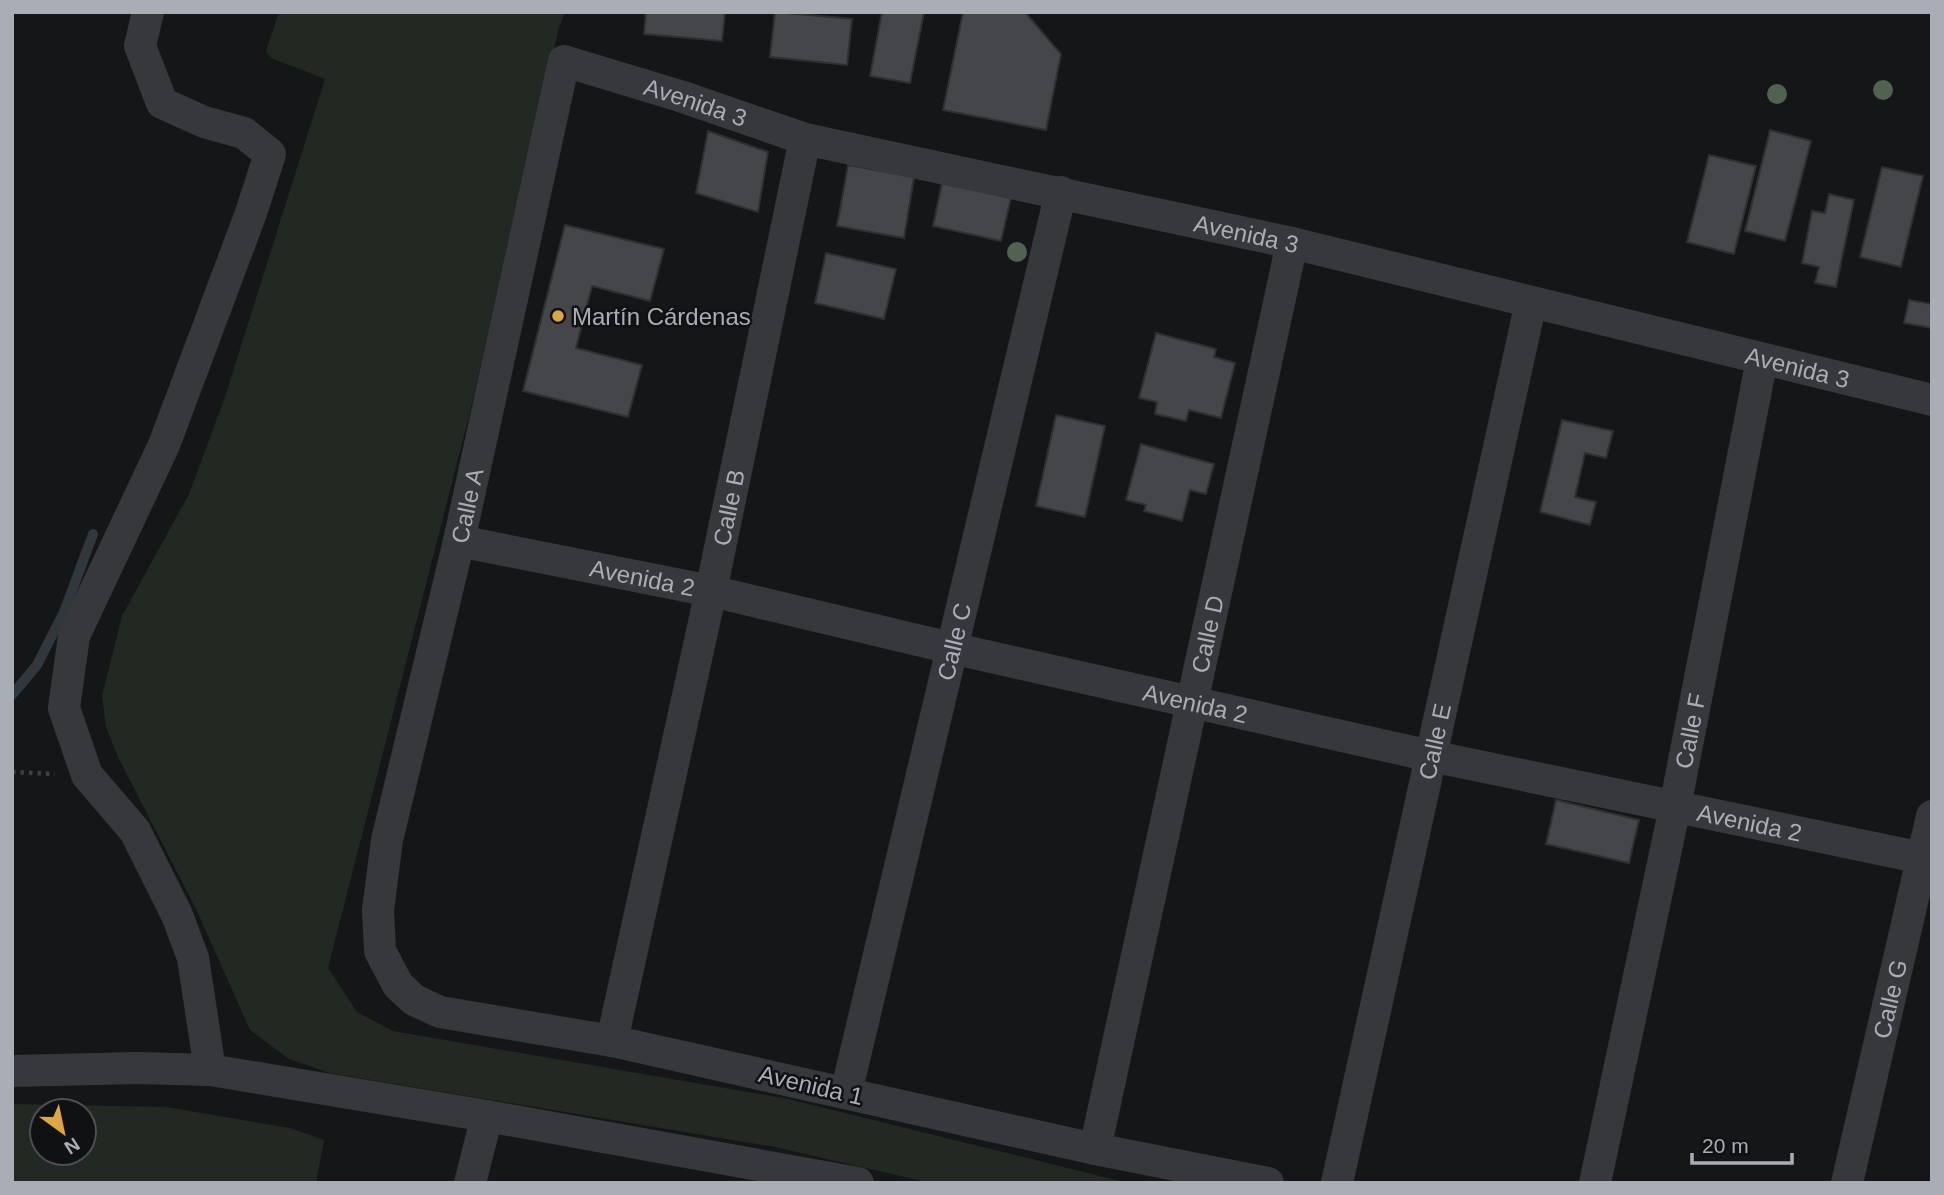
<svg xmlns="http://www.w3.org/2000/svg" width="1944" height="1195" viewBox="0 0 1944 1195" font-family="Helvetica,sans-serif">
	<style>
		.green { fill: #222923; fill-rule: evenodd }
		.lines { fill: none; stroke-linecap: round; stroke-linejoin: round }
		.stream { stroke: #30383e; stroke-width: 10 }
		.building { fill: #45464a; stroke: #303033; stroke-width: 2 }
		.path { stroke: #3d3f42; stroke-width: 4.5; stroke-dasharray: 3.5 5; stroke-linecap: butt }
		.minor { stroke: #37383c; stroke-width: 32 }
		.tree { fill: #516152 }
		.poi-dot { fill: #dea546; stroke: #101112; stroke-width: 2.5 }
		.labels { text-anchor: middle; dominant-baseline: central; stroke-width: 5; stroke-linejoin: round; paint-order: stroke }
		.street-label { font-size: 24px; fill: #a9adb6; stroke: #101112 }
		.poi-label { font-size: 24px; fill: #a9adb6; stroke: #101112; text-anchor: start }
	</style>
	<rect width="100%" height="100%" fill="#151617"/>
	<g class="green">
		<path d="M279 12H565L559 27 471 408 328 968 357 1012 393 1031 788 1099 1128 1183H931L775 1147 330 1073 289 1059 250 1030 197 911 118 757 106 727 102 696 122 616 189 494 225 397 325 79 271 58 266 51Z"/>
		<path d="M12 1104 166 1107 290 1128 324 1140 316 1183H12ZM42 1111H84V1153H42Z"/>
	</g>
	<g class="lines">
		<path class="stream" d="M12 695 37 665 64 612 93 534"/>
	</g>
	<g class="building">
		<path d="M646 12H725L722 41 644 34Z"/>
		<path d="M775 12 852 19 847 65 770 57Z"/>
		<path d="M882 12H924L910 83 870 76Z"/>
		<path d="M963 12H1025L1061 54 1046 130 943 110Z"/>
		<path d="M1770 130 1811 141 1785 241 1745 231Z"/>
		<path d="M708 131 768 152 758 212 696 193Z"/>
		<path d="M1709 155 1756 166 1734 254 1687 242Z"/>
		<path d="M848 165 914 177 904 238 837 226Z"/>
		<path d="M1882 167 1923 176 1901 267 1860 257Z"/>
		<path d="M943 178 1012 193 1001 241 933 226Z"/>
		<path d="M1829 194 1854 200 1836 287 1815 283 1819 267 1802 263 1812 211 1825 213Z"/>
		<path d="M565 225 664 249 650 301 592 286 576 348 642 365 628 417 523 391Z"/>
		<path d="M826 253 896 269 884 319 815 303Z"/>
		<path d="M1909 300 1932 304V328L1904 323Z"/>
		<path d="M1156 333 1216 349 1214 357 1235 363 1221 418 1189 410 1186 421 1155 414 1157 402 1139 398Z"/>
		<path d="M1056 415 1105 426 1085 517 1036 506Z"/>
		<path d="M1562 420 1613 431 1606 458 1585 453 1575 497 1596 502 1590 525 1540 512Z"/>
		<path d="M1141 444 1214 464 1206 494 1190 490 1182 521 1144 511 1146 505 1126 500Z"/>
		<path d="M1556 800 1639 820 1629 863 1546 844Z"/>
	</g>
	<g class="lines">
		<path class="path" d="M12 772 55 774"/>
		<g class="minor">
			<path d="M148 12 140 46 162 103 204 122 244 133 270 154 251 213 164 445 74 636 64 708 87 775 135 831 177 915 193 958 210 1070"/>
			<path id="s1" d="M459 541 711 591 951 648 1431 756 1932 860"/>
			<path id="s2" d="M612 1041 711 591 805 139"/>
			<path d="M12 1071 137 1068 210 1070 487 1116 858 1183"/>
			<path id="s3" d="M846 1093 1061 192"/>
			<path id="s4" d="M1095 1149 1292 243"/>
			<path d="M470 1183 487 1116"/>
			<path id="s5" d="M1268 1183 1095 1149 612 1041 440 1012 414 1000 398 985 380 951 378 910 387 840 459 541 564 61 680 96 805 139 1292 243 1932 400"/>
			<path id="s6" d="M1337 1183 1531 302"/>
			<path id="s7" d="M1595 1183 1675 807 1762 359"/>
			<path id="s8" d="M1847 1183 1932 816"/>
		</g>
	</g>
	<g class="tree">
		<circle cx="1883" cy="90" r="10"/>
		<circle cx="1777" cy="94" r="10"/>
		<circle cx="1017" cy="252" r="10"/>
	</g>
	<circle class="poi-dot" cx="558" cy="316" r="7"/>
	<g class="labels">
		<g class="street-label">
			<text stroke="none"><textPath href="#s5" startOffset="1983">Avenida 3</textPath></text>
			<text stroke="none"><textPath href="#s5" startOffset="2550">Avenida 3</textPath></text>
			<text stroke="none"><textPath href="#s5" startOffset="3117">Avenida 3</textPath></text>
			<text stroke="none"><textPath href="#s5" startOffset="1390">Calle A</textPath></text>
			<text stroke="none"><textPath href="#s2" startOffset="546">Calle B</textPath></text>
			<text stroke="none"><textPath href="#s1" startOffset="187">Avenida 2</textPath></text>
			<text stroke="none"><textPath href="#s4" startOffset="527">Calle D</textPath></text>
			<text stroke="none"><textPath href="#s3" startOffset="464">Calle C</textPath></text>
			<text stroke="none"><textPath href="#s1" startOffset="754">Avenida 2</textPath></text>
			<text stroke="none"><textPath href="#s7" startOffset="462">Calle F</textPath></text>
			<text stroke="none"><textPath href="#s6" startOffset="452">Calle E</textPath></text>
			<text stroke="none"><textPath href="#s1" startOffset="1321">Avenida 2</textPath></text>
			<text stroke="none"><textPath href="#s8" startOffset="189">Calle G</textPath></text>
			<text transform="translate(811 1085) rotate(13)">Avenida 1</text>
		</g>
		<g class="poi-label">
			<text x="572" y="316">Martín Cárdenas</text>
		</g>
	</g>
	<rect width="1944" height="1195" fill="none" stroke="#a9adb6" stroke-width="28"/>
	<g transform="translate(63 1132) rotate(147)"><circle r="33" fill="#101112" stroke="#4d4f54" stroke-width="2"/>
	<path d="M0-5L12 26L0 18L-12 26Z" fill="#dea546"/>
	<text y="-10" font-size="19" font-weight="bold" text-anchor="middle" fill="#a9adb6">N</text>
	</g>
	<path d="M1692 1153v10h100v-10" fill="none" stroke="#a9adb6" stroke-width="3.5"/>
	<text x="1702" y="1153" font-size="21" fill="#a9adb6" stroke="#101112" stroke-width="5" paint-order="stroke">20 m</text>
</svg>
